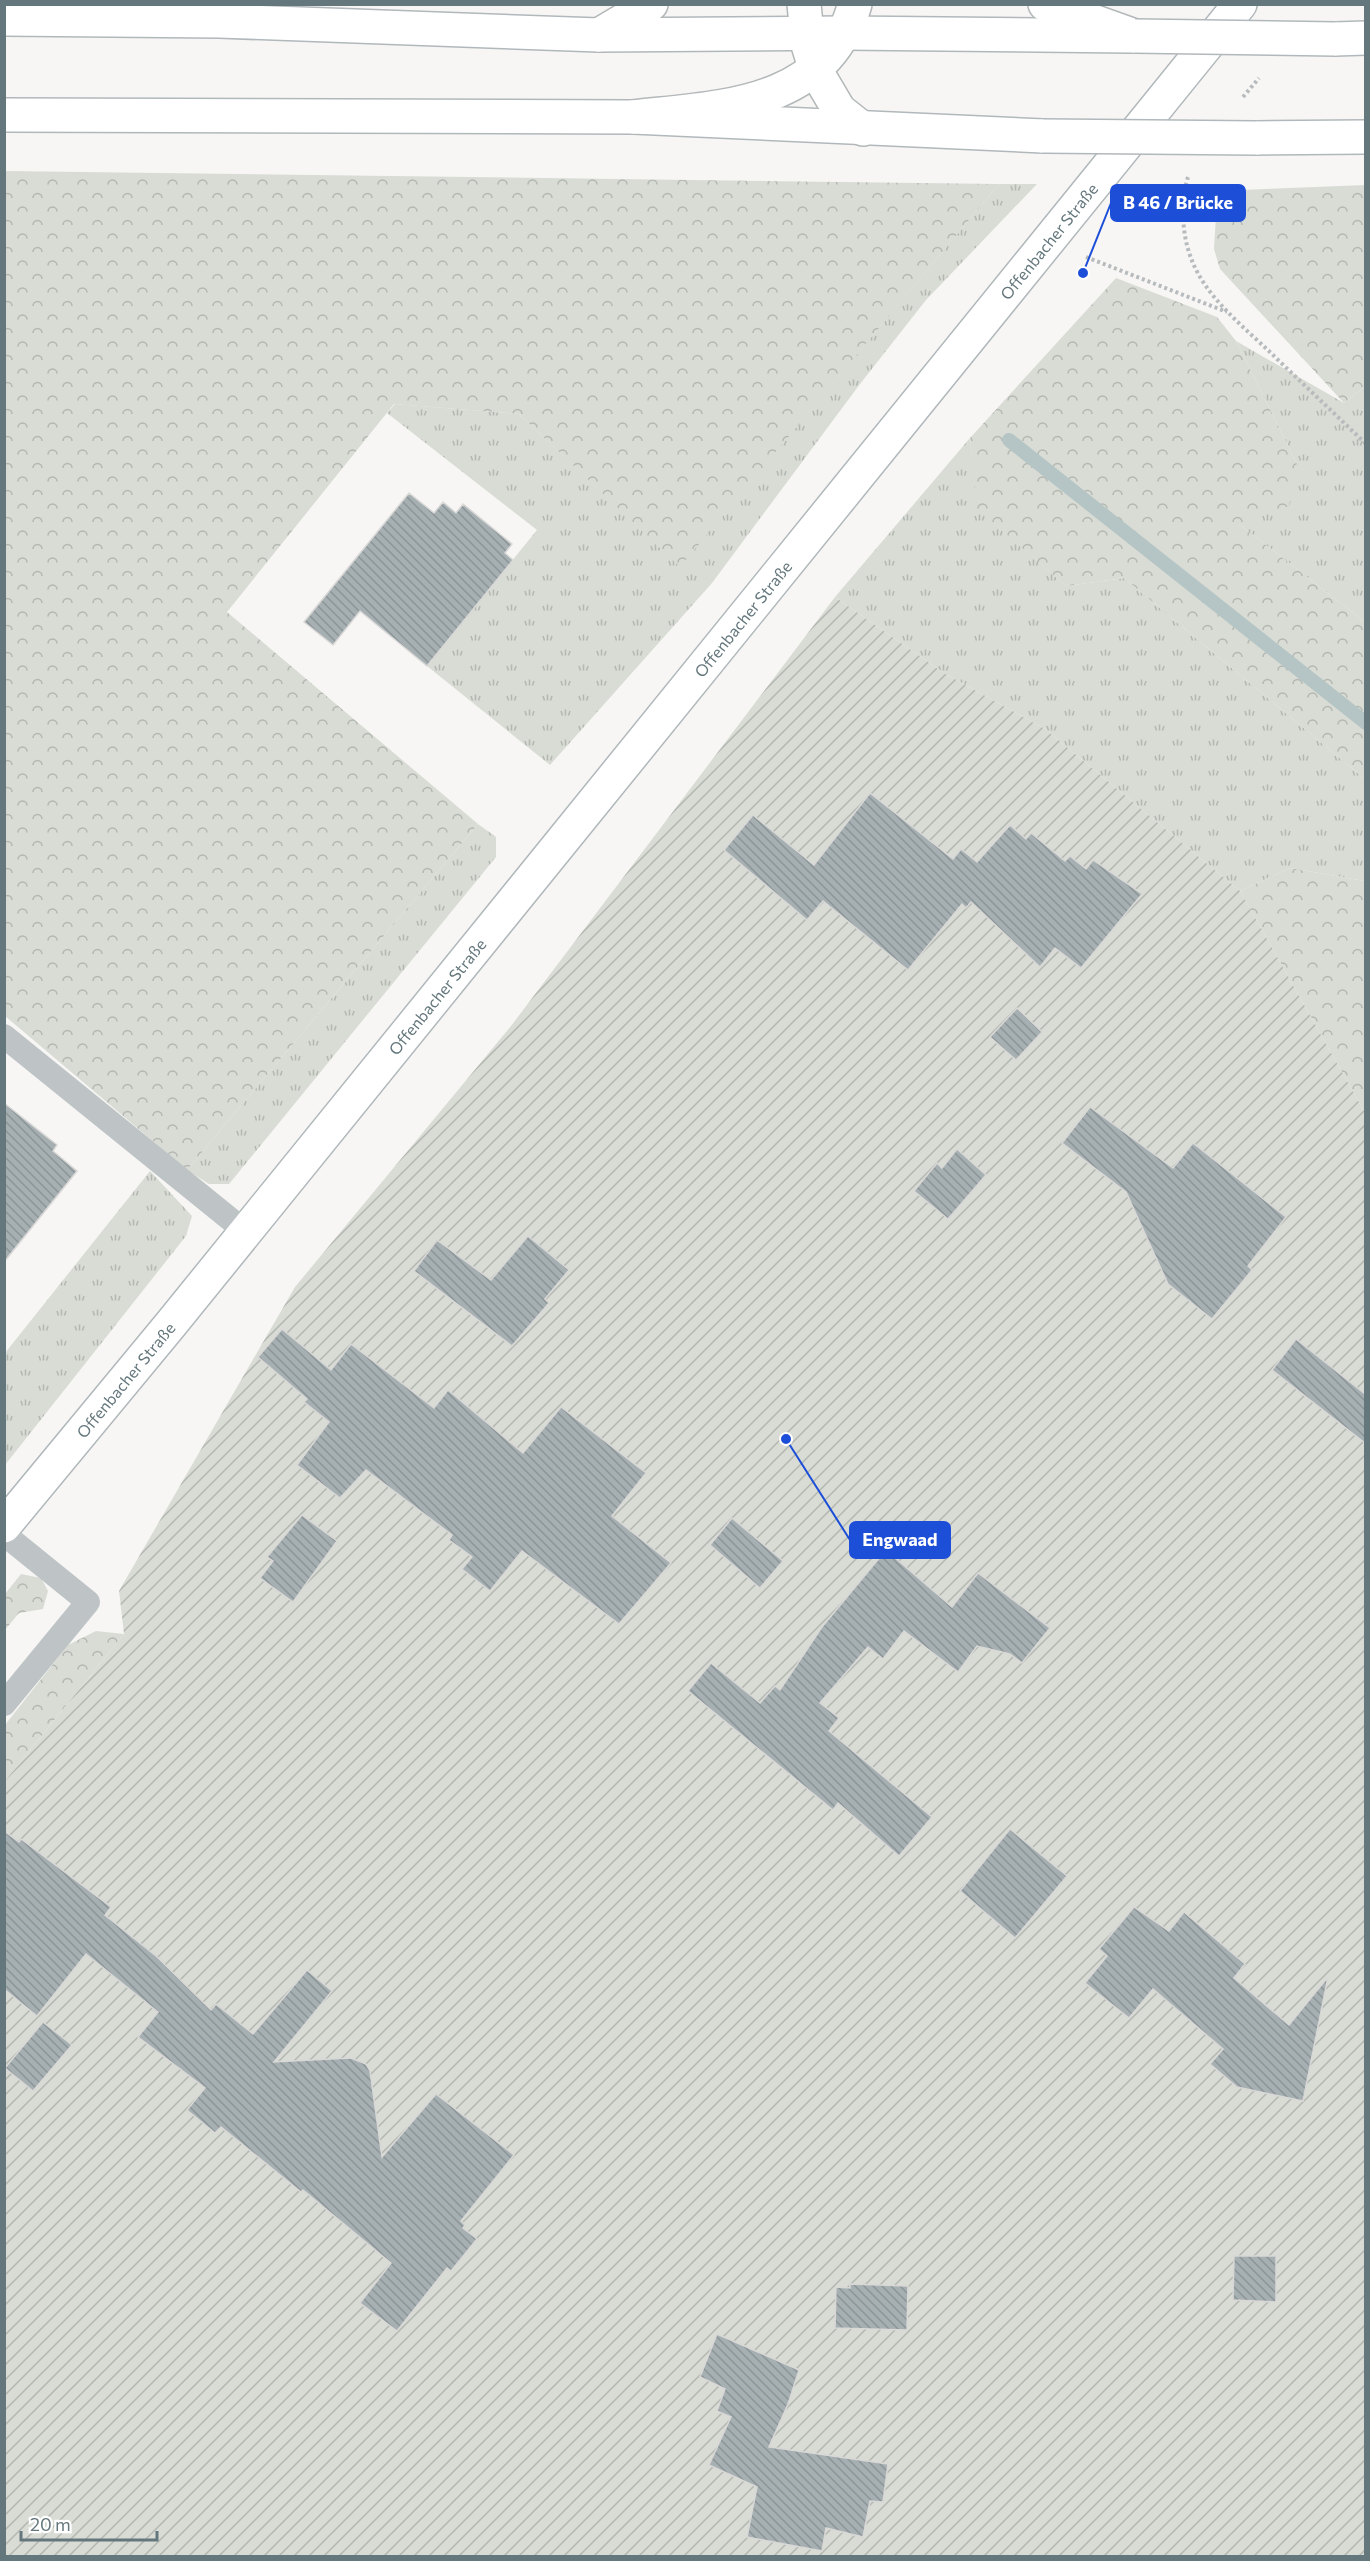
<svg xmlns="http://www.w3.org/2000/svg" width="1370" height="2561" viewBox="0 0 1370 2561" font-family="Commissioner,sans-serif">
	<style>
		.grass { fill: url(#grass-tufts) }
		.forest { fill: url(#forest-crowns) }
		.garden { fill: url(#garden-furrows) }
		.lines { fill: none; stroke-linecap: round; stroke-linejoin: round }
		.stream { stroke: #b5c4c5; stroke-width: 14 }
		.building { fill: url(#building-back-hatch); stroke: #d9d8d7; stroke-width: 1.5 }
		.secondary-casing { stroke: #b1b8bb; stroke-width: 36 }
		.highway-casing { stroke: #b2b7b9; stroke-width: 36 }
		.path { stroke: #b7bbbd; stroke-width: 4; stroke-dasharray: 3 3; stroke-linecap: butt }
		.lane { stroke: #bec4c6; stroke-width: 24 }
		.secondary { stroke: #fff; stroke-width: 33 }
		.highway { stroke: #fff; stroke-width: 33 }
		.secondary-bridge-casing { stroke: #b1b8bb; stroke-width: 36; stroke-linecap: butt }
		.secondary-bridge { stroke: #fff; stroke-width: 33 }
		.labels { text-anchor: middle; dominant-baseline: central; stroke-width: 6; stroke-linejoin: round; paint-order: stroke }
		.street-label { font-size: 16px; fill: #64777d; stroke: #fff }
		.leader { fill: none; stroke: #1d4ed8; stroke-width: 2 }
		.callout-dot { fill: #1d4ed8; stroke: #fff; stroke-width: 2 }
		.callout { fill: #1d4ed8; stroke: #1d4ed8; stroke-width: 2 }
		.callout-label { font-size: 18px; text-anchor: middle; font-weight: bold; fill: #fff }
	</style>
	<defs>
		<pattern id="grass-tufts" width="24" height="20" patternUnits="userSpaceOnUse" patternTransform="scale(1.5)"><rect width="24" height="20" fill="#d8dcd4"/><path d="M3 7l-1-3M5 7V3M7 7l1-3M15 17l-1-3M17 17v-4M19 17l1-3" fill="none" stroke="#b3b7b1"/></pattern>
		<pattern id="forest-crowns" width="20" height="18" patternUnits="userSpaceOnUse" patternTransform="scale(1.5)"><rect width="20" height="18" fill="#d8dcd4"/><path d="M2 6a3 3 0 1 1 6 0M12 15a3 3 0 1 1 6 0" fill="none" stroke="#b3b7b1"/></pattern>
		<pattern id="garden-furrows" width="10" height="10" patternUnits="userSpaceOnUse" patternTransform="scale(1.5)"><rect width="10" height="10" fill="#d8dcd4"/><path d="M-1 1l2-2M0 10L10 0M9 11l2-2" fill="none" stroke="#b3b7b1"/></pattern>
		<pattern id="building-back-hatch" width="6" height="6" patternUnits="userSpaceOnUse" patternTransform="scale(1.5)"><rect width="6" height="6" fill="#a6b0b3"/><path d="M-1 5l2 2M0 0l6 6M5-1l2 2" fill="none" stroke="#8b9497"/></pattern>
	</defs>
	<rect width="100%" height="100%" fill="#f7f6f4"/>
	<g class="grass">
		<path d="M999 184H1037L926 300 860 384 712 583 550 765 427 666 537 530 387 413 395 404 519 414 680 566Z"/>
		<path d="M1236 341 1344 403 1365 387V622L1239 524 1297 464Z"/>
		<path d="M970 438 978 509 1066 586 1124 578 1365 779V881L1290 868 1240 891 1045 729 944 673 835 597Z"/>
		<path d="M478 824 496 837V857L229 1184H209L187 1170Z"/>
		<path d="M150 1171 192 1216 186 1236 5 1465V1353Z"/>
	</g>
	<g class="forest">
		<path d="M5 171 999 184 680 567 519 414 394 404 227 612 478 824 187 1170 5 1016Z"/>
		<path d="M1365 185V387L1344 403 1220 269 1214 249 1216 215 1241 190Z"/>
		<path d="M1116 278 1217 317 1236 341 1297 464 1289 506 1239 524 1365 622V779L1124 578 1066 586 977 509 970 438Z"/>
		<path d="M1290 868 1365 881V1113L1240 891Z"/>
		<path d="M21 1574 41 1578 48 1591 43 1609 19 1613 5 1630V1594Z"/>
		<path d="M96 1631 124 1634 5 1781V1725L68 1645Z"/>
	</g>
	<path class="garden" d="M835 597 944 673 1045 729 1240 891 1365 1113V2556H5V1781L124 1634 119 1591 295 1287 511 1026Z"/>
	<g class="lines">
		<path class="stream" d="M1009 440 1366 723"/>
	</g>
	<g class="building">
		<path d="M409 493 434 513 443 502 456 513 463 504 512 544 505 553 513 560 427 666 360 611 333 645 304 622Z"/>
		<path d="M870 793 953 859 961 849 977 862 1010 825 1026 839 1031 833 1065 861 1070 856 1086 869 1093 860 1142 894 1081 968 1055 948 1040 967 971 902 966 908 962 904 908 970 823 901 807 920 724 850 753 815 814 865Z"/>
		<path d="M1017 1008 1042 1032 1016 1060 990 1037Z"/>
		<path d="M4 1103 57 1145 53 1151 77 1171 4 1262Z"/>
		<path d="M1090 1107 1173 1168 1193 1143 1286 1217 1248 1266 1252 1270 1212 1319 1168 1284 1126 1192 1062 1143Z"/>
		<path d="M957 1149 986 1175 948 1219 914 1191 937 1163 942 1168Z"/>
		<path d="M528 1236 569 1270 545 1299 549 1303 512 1346 414 1271 437 1240 491 1280Z"/>
		<path d="M282 1329 331 1370 351 1344 434 1408 448 1390 523 1453 561 1407 646 1473 612 1516 671 1563 619 1624 522 1551 490 1591 462 1569 472 1557 449 1540 452 1535 366 1470 340 1498 297 1465 329 1422 304 1402 307 1399 258 1357Z"/>
		<path d="M1296 1339 1365 1394V1443L1272 1370Z"/>
		<path d="M302 1515 337 1541 293 1602 260 1578 273 1561 267 1557Z"/>
		<path d="M732 1518 783 1561 760 1588 710 1545Z"/>
		<path d="M886 1550 952 1607 978 1573 1050 1628 1022 1663 1010 1654 977 1646 958 1672 904 1631 883 1659 868 1647 820 1703 839 1718 829 1731 932 1817 899 1856 838 1803 833 1810 688 1691 711 1663 760 1703 775 1686 780 1690 822 1627Z"/>
		<path d="M1010 1829 1067 1876 1015 1938 960 1891Z"/>
		<path d="M4 1831 19 1842 21 1839 111 1907 105 1915 156 1956 211 2010 216 2004 253 2034 307 1970 332 1991 274 2062 351 2058 366 2064 370 2071 382 2157 436 2094 514 2155 461 2221 465 2225 463 2228 477 2239 451 2271 447 2268 397 2331 360 2303 391 2263 303 2190 301 2192 221 2127 215 2133 187 2110 205 2088 138 2037 158 2012 86 1954 37 2016 4 1989Z"/>
		<path d="M1134 1907 1169 1931 1184 1912 1245 1964 1234 1978 1289 2025 1328 1977 1303 2101 1237 2087 1210 2064 1223 2049 1153 1989 1129 2018 1085 1983 1107 1956 1099 1949Z"/>
		<path d="M43 2022 72 2045 33 2091 5 2068Z"/>
		<path d="M1234 2256H1276V2302L1233 2300Z"/>
		<path d="M850 2284 908 2286 907 2330 835 2328 836 2287 850 2288Z"/>
		<path d="M717 2334 799 2370 788 2404 769 2447 888 2464 883 2502 870 2501 863 2537 826 2528 822 2551 747 2537 757 2487 709 2465 731 2417 717 2411 725 2389 700 2377Z"/>
	</g>
	<g class="lines">
		<g class="secondary-casing">
			<g id="secondary">
				<path d="M4 19 219 21 599 35 844 33 1130 36"/>
				<path d="M1335 39 1366 38"/>
				<path d="M4 115 633 117 1043 136"/>
				<path d="M1256 138 1366 137"/>
				<path id="s1" d="M4 1526 171 1324 1240 4"/>
			</g>
		</g>
		<g class="highway-casing">
			<g id="highway">
				<path d="M804 4 808 45 816 71 839 110 863 129"/>
				<path d="M1045 4 1135 36"/>
				<path d="M599 35 651 4"/>
				<path d="M633 117C720 107 826 107 855 4"/>
			</g>
		</g>
		<g class="path">
			<path d="M1243 97 1259 78"/>
			<path d="M1188 177C1180 201 1182 235 1191 258 1205 297 1244 327 1273 355 1304 385 1335 414 1366 444"/>
			<path d="M1086 257 1227 312"/>
		</g>
		<g class="lane">
			<path d="M4 1036 246 1232"/>
			<path d="M4 1534 88 1602 4 1704"/>
		</g>
		<use href="#secondary" class="secondary"/>
		<use href="#highway" class="highway"/>
		<g class="secondary-bridge-casing">
			<g id="secondary-bridge">
				<path d="M1135 36 1335 39"/>
				<path d="M1043 136 1256 138"/>
			</g>
		</g>
		<use href="#secondary-bridge" class="secondary-bridge"/>
	</g>
	<g class="labels">
		<g class="street-label">
			<text stroke="none"><textPath href="#s1" startOffset="1656">Offenbacher Straße</textPath></text>
			<text stroke="none"><textPath href="#s1" startOffset="1170">Offenbacher Straße</textPath></text>
			<text stroke="none"><textPath href="#s1" startOffset="684">Offenbacher Straße</textPath></text>
			<text stroke="none"><textPath href="#s1" startOffset="190">Offenbacher Straße</textPath></text>
		</g>
	</g>
	<path class="leader" d="M1083 273L1111 203M786 1439L850 1540"/>
	<g class="callout-dot">
		<circle cx="1083" cy="273" r="6"/>
		<circle cx="786" cy="1439" r="6"/>
	</g>
	<g class="callout">
		<rect x="1111" y="185" width="134" height="36" rx="6"/>
		<rect x="850" y="1522" width="100" height="36" rx="6"/>
	</g>
	<g class="callout-label">
		<text x="1178" y="209">B 46 / Brücke</text>
		<text x="900" y="1546">Engwaad</text>
	</g>
	<rect width="1370" height="2561" fill="none" stroke="#64777d" stroke-width="12"/>
	<path d="M21 2531v9h136v-9" fill="none" stroke="#64777d" stroke-width="3"/>
	<text x="30" y="2531" font-size="18" fill="#64777d" stroke="#ffffff" stroke-width="4.5" paint-order="stroke">20 m</text>
</svg>
